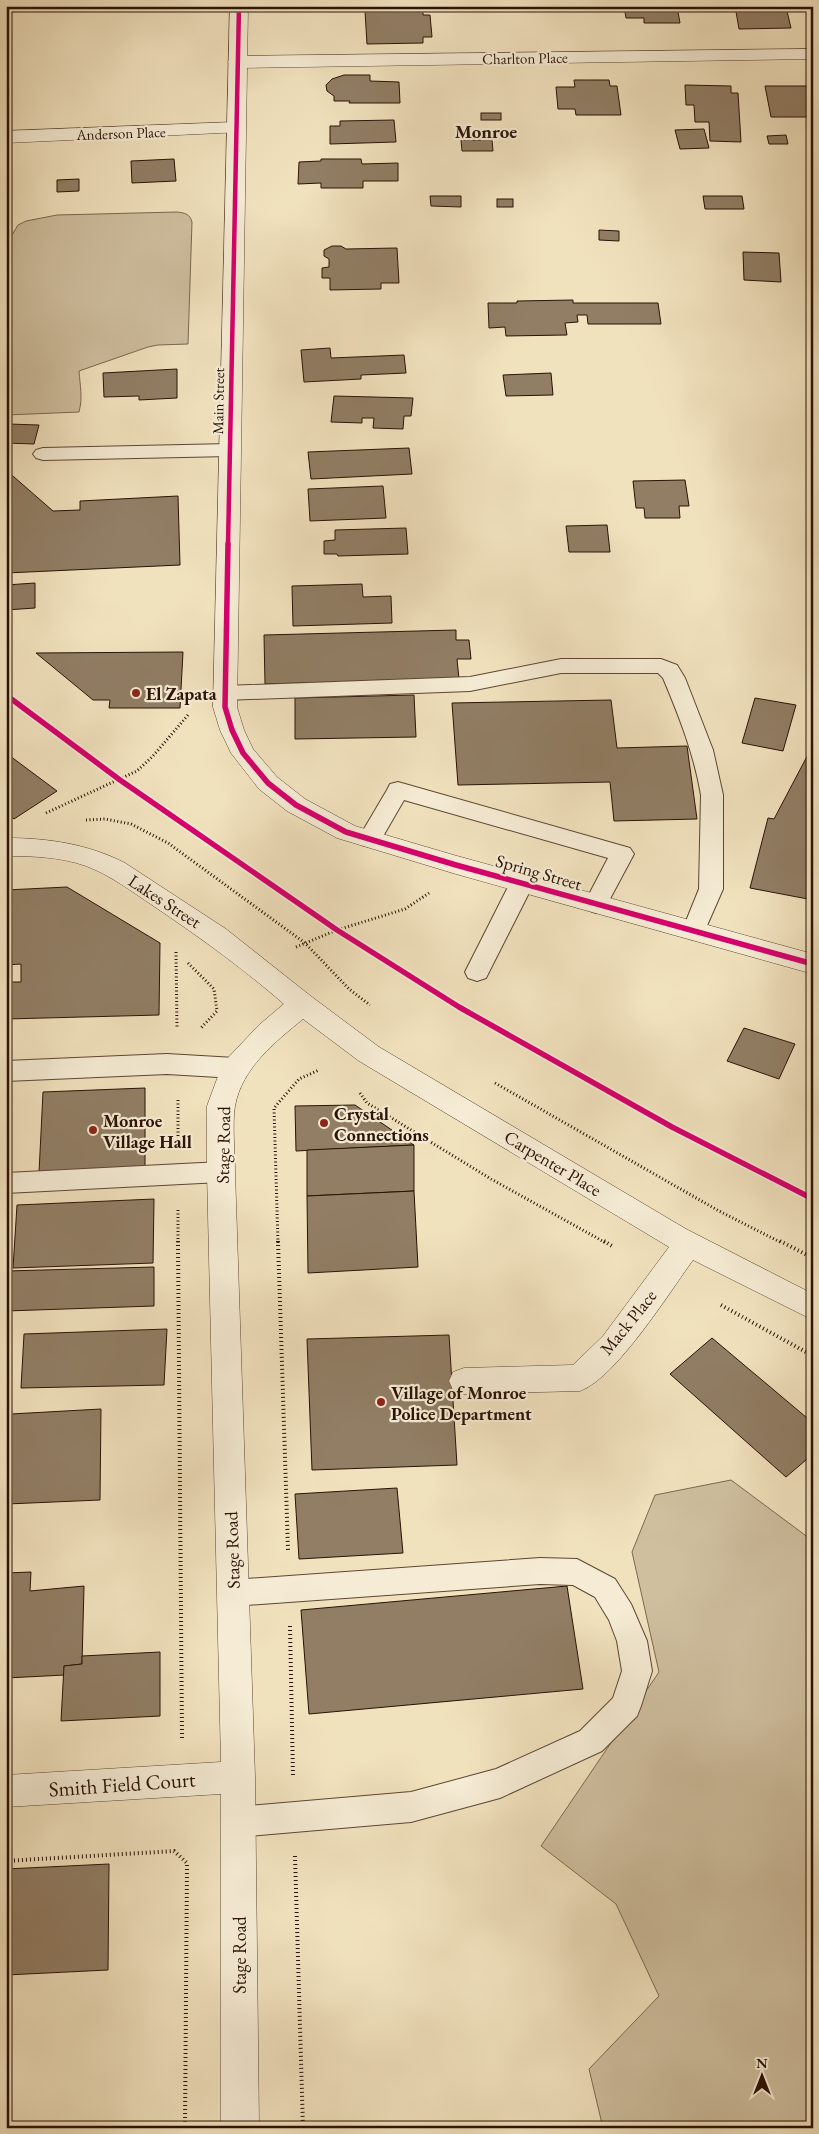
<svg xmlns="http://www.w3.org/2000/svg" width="819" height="2134" viewBox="0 0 819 2134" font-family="'EB Garamond',serif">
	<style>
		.green { fill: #cfbf9f; stroke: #7c6852 }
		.building { fill: #917e65; stroke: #2a1205 }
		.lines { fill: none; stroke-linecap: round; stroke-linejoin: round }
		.service-casing { stroke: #5c4633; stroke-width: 2 }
		.minor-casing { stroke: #5c4633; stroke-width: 1 }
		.tertiary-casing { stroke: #5c4633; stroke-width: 1 }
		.path-far1 { stroke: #2a1205; stroke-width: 3; stroke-dasharray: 1 2.5; stroke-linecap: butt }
		.path { stroke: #2a1205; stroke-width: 4; stroke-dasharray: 1 3; stroke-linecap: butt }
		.service { fill: #f6ecd5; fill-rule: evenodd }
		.minor { fill: #f6ecd5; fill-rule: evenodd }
		.tertiary { fill: #f6ecd5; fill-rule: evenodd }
		.cycleway-far1-casing { stroke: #f6ecd5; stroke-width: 7 }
		.cycleway-casing { stroke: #f6ecd5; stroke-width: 9 }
		.cycleway-far1 { stroke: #d6006c; stroke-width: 4.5 }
		.cycleway { stroke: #d6006c; stroke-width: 5.5 }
		.poi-dot { fill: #8f2418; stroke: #f6ecd5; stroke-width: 2 }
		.labels { text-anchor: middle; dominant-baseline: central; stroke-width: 4.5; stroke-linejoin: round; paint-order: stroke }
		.far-street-label { font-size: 15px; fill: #2a1205; stroke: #f6ecd5 }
		.poi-label { font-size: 18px; font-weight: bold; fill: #2a1205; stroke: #f6ecd5; text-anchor: start }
		.street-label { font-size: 18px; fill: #2a1205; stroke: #f6ecd5 }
		.far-district-label { font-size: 19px; font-weight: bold; fill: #2a1205; stroke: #f6ecd5 }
		.near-street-label { font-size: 21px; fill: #2a1205; stroke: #f6ecd5 }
	</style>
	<rect width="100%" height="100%" fill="#f1e2be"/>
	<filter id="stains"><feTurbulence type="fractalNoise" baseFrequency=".004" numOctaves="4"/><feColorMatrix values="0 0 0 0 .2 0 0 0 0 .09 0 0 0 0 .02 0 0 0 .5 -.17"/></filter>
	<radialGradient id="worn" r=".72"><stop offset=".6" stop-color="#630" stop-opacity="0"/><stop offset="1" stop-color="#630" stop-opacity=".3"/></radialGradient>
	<g class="green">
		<path d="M177 212C185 213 190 214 192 222L188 344 158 345 148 347 79 371C80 386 83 397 79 412L6 415V290L9 240 18 225 26 221 57 215Z"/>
		<path d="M731 1480 813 1541V2128H603L589 2069 659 1996 616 1904 541 1846 659 1672 632 1552 655 1495Z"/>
	</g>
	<g class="building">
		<path d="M624 6H677L680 23H644V18H626Z"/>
		<path d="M735 6 786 7 791 28 739 29Z"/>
		<path d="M423 10V15H430L432 37H423V43L367 44 365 11Z"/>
		<path d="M344 75H370V81L399 82 400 103H349L350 101H334V96L327 91 326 85 332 79Z"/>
		<path d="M574 80H609L610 86H617L621 115H576L575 109H558L556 87H575Z"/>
		<path d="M685 85 731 86V93H738L741 142 710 141 709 122H695L694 105H686Z"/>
		<path d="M765 86H811L813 115H808V117H771Z"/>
		<rect x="481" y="113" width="20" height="7"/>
		<path d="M394 120 396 142 330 144V126H340V121Z"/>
		<path d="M704 129 709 148 680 149 675 130Z"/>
		<path d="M786 135 788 144H769L767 136Z"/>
		<path d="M461 140H492L493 151H462Z"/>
		<path d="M174 159 176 181 132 183 131 161Z"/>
		<path d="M321 159H361L362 164 398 163V181H363V188H321V183L298 184 299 162 321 161Z"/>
		<path d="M79 179V191L57 192V180Z"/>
		<path d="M430 196H461V207L431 206Z"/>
		<path d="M703 196H742L744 209H705Z"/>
		<rect x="497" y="199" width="16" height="8"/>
		<path d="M599 230 619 231V241L599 240Z"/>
		<path d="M332 246H341L346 249 397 248 399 283H381V289L330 290V278H322V268L329 267V259L324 256V250Z"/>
		<path d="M743 252 779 253 781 282 744 280Z"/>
		<path d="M573 300V303H658L661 324H588L587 315H577L578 322 565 323 567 335 506 336 505 327 489 328 488 303H517V301Z"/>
		<path d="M330 348 331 358 404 355 406 373 361 375V379L304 382 301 350Z"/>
		<path d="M177 369V398L139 400V396L104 397 103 373Z"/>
		<path d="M551 373 553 395 506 396 503 375Z"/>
		<path d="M334 396 413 398 411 416H404L403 429 373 428 374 418H362V423L331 422Z"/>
		<path d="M8 424 39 425 34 444 6 443Z"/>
		<path d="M409 448 412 474 311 479 308 452Z"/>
		<path d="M6 470 53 511 80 510V501L178 496 180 565 6 573Z"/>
		<path d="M685 480 689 506H679L680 518H645L644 508H636L633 481Z"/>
		<path d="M383 486 386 518 310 521 308 489Z"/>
		<path d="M607 525 610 552H569L566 526Z"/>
		<path d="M406 528 408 554 338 556 337 554H324V541L335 540V530Z"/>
		<path d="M35 583V608L6 610V585Z"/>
		<path d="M362 584 363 597 391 596 392 623 293 626 292 586Z"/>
		<path d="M456 630V640H469L471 659H457L459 679 265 684 264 635Z"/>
		<path d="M183 652 180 708H109L110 700H93L36 653Z"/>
		<path d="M414 695 416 737 295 739V698Z"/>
		<path d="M755 698 796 705 783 751 742 743Z"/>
		<path d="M611 700 617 748 687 746 697 819 614 821 610 782 458 785 452 703Z"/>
		<path d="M813 745V900L750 888 768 818 774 819Z"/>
		<path d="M6 753 57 791 14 819 6 812Z"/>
		<path d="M67 887 160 943 159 1015 6 1019V982H21V964L6 965V890Z"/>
		<path d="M744 1028 795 1044 779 1079 727 1061Z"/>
		<path d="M145 1088V1168L39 1173 43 1092Z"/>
		<path d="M355 1105 414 1145 296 1151 295 1106Z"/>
		<path d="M414 1145V1191L307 1196V1150Z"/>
		<path d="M414 1191 418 1267 308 1273 307 1196Z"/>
		<path d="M154 1199 153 1263 13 1268 17 1205Z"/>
		<path d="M154 1267V1306L6 1311V1271Z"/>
		<path d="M167 1329 164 1385 21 1388 24 1334Z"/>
		<path d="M449 1335 457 1465 312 1470 307 1339Z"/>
		<path d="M712 1338 813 1423V1454L786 1477 670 1374Z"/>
		<path d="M101 1409 100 1500 7 1504 11 1414Z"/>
		<path d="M397 1488 403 1553 299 1559 295 1494Z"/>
		<path d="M31 1572 30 1591 84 1586 82 1664 64 1666 65 1675 6 1678V1573Z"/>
		<path d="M567 1586 583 1689 309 1714 301 1610Z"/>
		<path d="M160 1652V1716L61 1721 64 1666 82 1664V1656Z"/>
		<path d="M109 1864 108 1970 6 1975V1869Z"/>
	</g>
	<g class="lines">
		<g class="service-casing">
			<g id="service">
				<path d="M230 444 237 446 240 450 237 454 230 456 43 460 36 458 33 454 36 450 43 448Z"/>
				<path d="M561 659H661L677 665 685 678 713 750 723 795V889L702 937 694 940 686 937 682 931 699 889 701 795C694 754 679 716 663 678L658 673H561L470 691 225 700 217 698 214 693 217 688 225 686 470 677Z"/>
				<path d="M398 782 630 848 634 854 604 910 596 913 588 910 584 904 608 858 404 800 378 845 370 847 362 845 358 839 387 790 390 784Z"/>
				<path d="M522 875 530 877 534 883 489 972 486 978 477 981 468 978 465 972 510 883 514 877Z"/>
				<path d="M167 1054 235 1058 244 1061 248 1068 244 1075 235 1078 167 1074 6 1081V1061Z"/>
				<path d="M221 1162 230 1165 234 1172 230 1179 221 1182 6 1193V1173Z"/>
				<path d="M540 1558 577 1559 615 1579 631 1604 647 1641 652 1671 641 1706 637 1716 602 1751 500 1798 411 1822 238 1837 227 1833 222 1822 227 1811 238 1807 411 1792 496 1769 580 1731 613 1698 622 1671 617 1641 609 1620 595 1597 573 1585 540 1584 233 1606 223 1602 218 1593 223 1584 233 1580Z"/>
			</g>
		</g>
		<g class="minor-casing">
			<g id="minor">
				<path d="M813 49V59L237 68 231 66 228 62 231 58 237 56Z"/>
				<path d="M235 122 242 124 244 128 242 132 6 143V131Z"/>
				<path d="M302 994 312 997 379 1047 686 1229 813 1294V1320L693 1260C669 1293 616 1378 580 1391L464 1394 453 1390 449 1381 453 1372 464 1368 573 1365 603 1336 669 1247 359 1061 303 1019C275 1042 242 1068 235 1106 232 1124 235 1153 235 1172L255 1777 259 2128H221V1794L6 1807V1775L221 1762 207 1172V1106L221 1068 225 1061 259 1025 292 997Z"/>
			</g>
		</g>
		<g class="tertiary-casing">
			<g id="tertiary">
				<path d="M230 6H248L237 707 244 730 253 749 277 777 305 799 355 826 457 856 813 954V974L456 874 337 838 287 811 259 789 231 753 220 730 213 707Z"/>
				<path d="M6 838C48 838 88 844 125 863L226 929 312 997 315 1004 312 1011 302 1014 292 1011C248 972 201 938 152 905 131 891 110 875 86 866 61 857 33 856 6 856Z"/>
			</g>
		</g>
		<g class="path-far1">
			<path d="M46 813 137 771 153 756 188 715"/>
			<path d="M86 820 105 819 131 824 168 843 305 943 349 989 370 1005"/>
			<path d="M296 947 337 930 405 909 429 893"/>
			<path d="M176 952 177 1029"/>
			<path d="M188 963 214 989 217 1011 200 1029"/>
			<path d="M495 1083 719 1211 782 1243"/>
			<path d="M360 1093 367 1103 491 1179 606 1243"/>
			<path d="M178 1100V1139"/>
			<path d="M178 1210V1243"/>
			<path d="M278 1243 274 1108 299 1079 319 1070"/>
		</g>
		<g class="path">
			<path d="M178 1241 182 1739"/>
			<path d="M278 1241 288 1550"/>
			<path d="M604 1241 612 1246"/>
			<path d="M780 1241 813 1258"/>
			<path d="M721 1305 813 1356"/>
			<path d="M290 1626 293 1777"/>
			<path d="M295 1856 303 2128"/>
			<path d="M6 1861 174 1851 187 1863 185 2128"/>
		</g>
		<use href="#service" class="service"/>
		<use href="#minor" class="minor"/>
		<use href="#tertiary" class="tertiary"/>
		<g class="cycleway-far1-casing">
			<path id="cycleway-far1" d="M228 545 239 6"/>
		</g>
		<g class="cycleway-casing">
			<g id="cycleway">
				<path d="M228 544 225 707 232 730 243 753 268 783 296 805 346 832 456 865 813 964"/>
				<path d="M6 695 120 780 337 930 459 1007 672 1127 813 1199"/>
			</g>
		</g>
		<use href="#cycleway-far1" class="cycleway-far1"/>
		<use href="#cycleway" class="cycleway"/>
	</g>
	<g class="poi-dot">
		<circle cx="136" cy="693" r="5"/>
		<circle cx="324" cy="1123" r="5"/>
		<circle cx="93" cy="1130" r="5"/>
		<circle cx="381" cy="1402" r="5"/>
	</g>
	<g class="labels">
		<g class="far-street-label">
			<text transform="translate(525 58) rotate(-1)">Charlton Place</text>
			<text transform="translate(121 133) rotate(-2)">Anderson Place</text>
			<text transform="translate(218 401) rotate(-89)">Main Street</text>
		</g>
		<g class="poi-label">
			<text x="146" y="693">El Zapata</text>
			<text x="334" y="1113">Crystal<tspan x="334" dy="21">Connections</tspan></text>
			<text x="103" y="1120">Monroe<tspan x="103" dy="21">Village Hall</tspan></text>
			<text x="391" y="1392">Village of Monroe<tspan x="391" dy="21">Police Department</tspan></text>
		</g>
		<g class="street-label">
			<text transform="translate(539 872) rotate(16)">Spring Street</text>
			<text transform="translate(165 901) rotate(33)">Lakes Street</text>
			<text transform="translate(223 1145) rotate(-89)">Stage Road</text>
			<text transform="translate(553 1163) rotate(31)">Carpenter Place</text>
			<text transform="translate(628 1322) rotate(-51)">Mack Place</text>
			<text transform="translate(232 1550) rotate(-92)">Stage Road</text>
			<text transform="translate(239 1955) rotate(-90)">Stage Road</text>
		</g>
		<g class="far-district-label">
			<text x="486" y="131">Monroe</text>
		</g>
		<g class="near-street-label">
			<text transform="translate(122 1784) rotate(-4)">Smith Field Court</text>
		</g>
	</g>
	<rect width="819" height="2134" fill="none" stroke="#f1e2be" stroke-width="25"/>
	<rect x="8" y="8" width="804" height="2119" fill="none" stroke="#2a1205" stroke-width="2.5"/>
	<rect x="12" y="12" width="794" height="2109" fill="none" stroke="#2a1205"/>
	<g transform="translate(762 2076)" stroke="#f6ecd5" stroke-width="4" paint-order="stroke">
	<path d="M0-4L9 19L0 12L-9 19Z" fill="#2a1205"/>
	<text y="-8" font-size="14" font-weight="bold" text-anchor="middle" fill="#2a1205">N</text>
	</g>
	<rect width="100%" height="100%" filter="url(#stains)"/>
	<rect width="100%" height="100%" fill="url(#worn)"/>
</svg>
